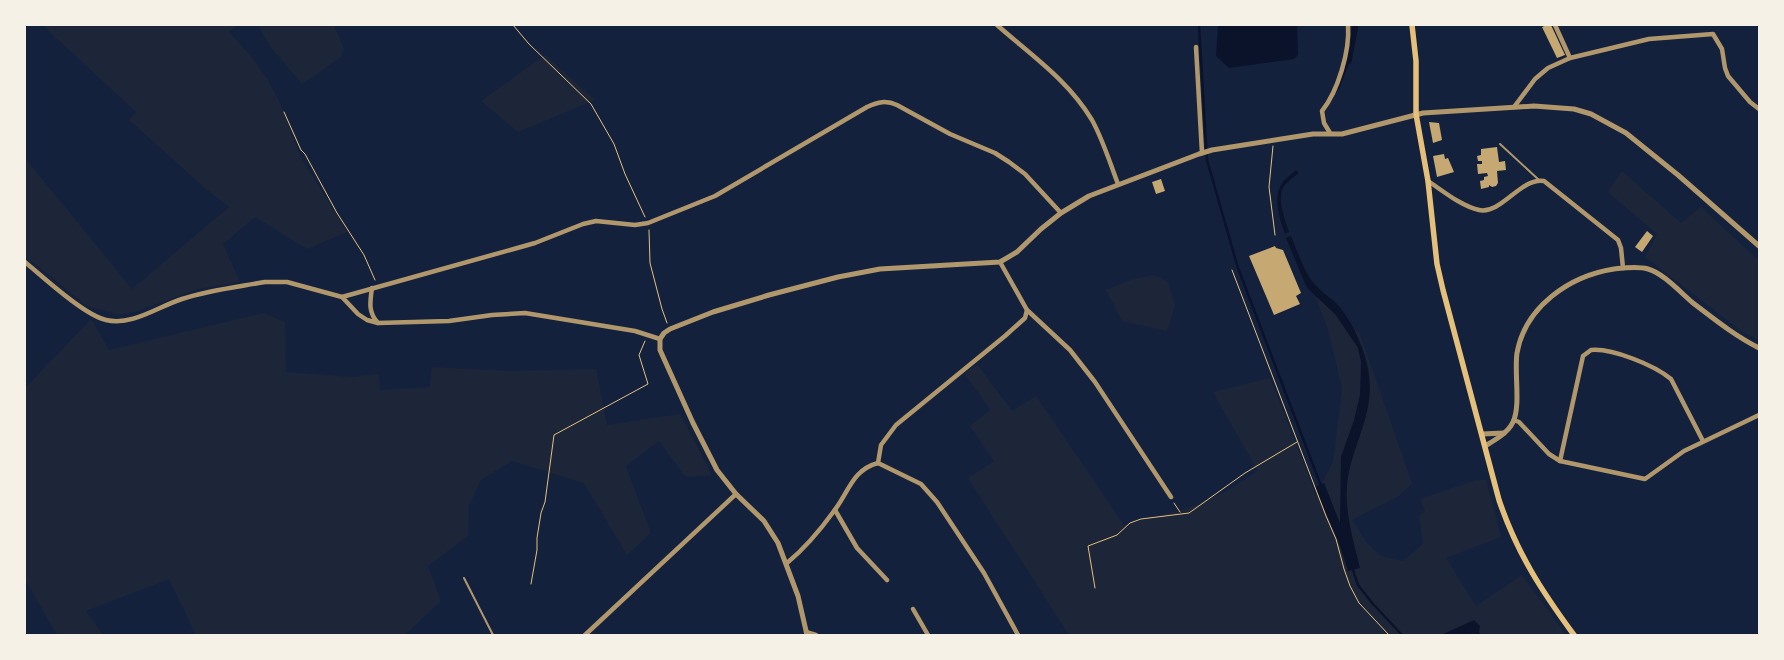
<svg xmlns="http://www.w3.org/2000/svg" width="1784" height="660" viewBox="0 0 1784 660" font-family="Signika,sans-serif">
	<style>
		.green { fill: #1d2539 }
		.water { fill: #0b132b }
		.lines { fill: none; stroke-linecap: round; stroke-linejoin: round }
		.stream { stroke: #0b132b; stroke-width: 2.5 }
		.building { fill: #c6a872 }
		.path { stroke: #e5c07b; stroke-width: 1 }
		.service { stroke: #b1986c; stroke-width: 2 }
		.minor { stroke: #b1986c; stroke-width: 4.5 }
		.tertiary { stroke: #b1986c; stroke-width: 5 }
		.secondary { stroke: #e5c07b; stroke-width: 5.5 }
	</style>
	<rect width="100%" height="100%" fill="#14213d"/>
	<g class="green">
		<path d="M42 25H239L229 32 252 57 268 80 279 101 300 156 347 232 307 249 255 217 223 244 240 282 198 289 135 312 118 315 85 305 49 275 25 257V158L132 289 229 207 207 190 129 120 136 112Z"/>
		<path d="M258 25H334L344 49 341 57 302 84 270 46Z"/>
		<path d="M545 55 595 100 518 132 481 101Z"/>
		<path d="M1622 171 1681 223 1701 207 1759 261V340L1743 332 1645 257 1657 234 1608 192Z"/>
		<path d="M1154 275 1168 282 1175 305 1167 331 1122 321 1106 290 1133 279Z"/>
		<path d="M1313 290 1360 334 1412 483 1399 496 1352 520 1366 542 1381 556 1403 561 1423 544 1419 516 1425 511 1420 499 1476 480H1486L1501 537 1446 558 1476 606 1522 575 1566 635H1069L968 478 994 461 970 426 990 410 965 374 977 364 1012 411 1036 396 1124 525 1191 507 1227 491 1258 471 1213 392 1270 378 1316 495 1333 462 1342 388 1328 330Z"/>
		<path d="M263 313 285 322 286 372 350 377 379 374 380 390 430 387 432 367 511 371 596 369 607 425 680 414 712 475 686 477 659 441 626 466 651 533 627 555 584 483 512 461 481 480 469 505 468 536 428 566 441 601 405 635H196L169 579 86 611 103 635H57L25 580V388L91 319 109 350Z"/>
	</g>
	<g class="water">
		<path d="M1218 25H1297L1298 55 1294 59 1229 68 1216 56Z"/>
		<path d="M1352 25H1358V29L1351 64 1346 62 1350 47Z"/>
		<path d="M1296 170 1299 173C1294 177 1286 182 1283 188 1277 200 1285 219 1289 232L1285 234C1280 219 1273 200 1281 185 1284 179 1291 175 1296 170Z"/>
		<path d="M1291 236C1297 250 1303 269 1312 281 1319 290 1327 295 1335 302 1350 316 1365 349 1368 369 1376 411 1355 438 1348 477 1343 507 1353 539 1360 568L1348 571 1340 546 1315 487 1324 483 1340 523 1341 457 1354 420 1360 395 1361 362 1358 348 1335 314 1307 288 1286 238Z"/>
		<path d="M1474 620 1480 626 1479 632 1481 635H1441Z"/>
	</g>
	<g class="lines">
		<g class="stream">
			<path d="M1199 25 1207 160 1238 268 1321 486"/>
			<path d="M1338 88 1349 60"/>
			<path d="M1352 567 1358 585 1373 604 1402 635"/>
		</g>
	</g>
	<g class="building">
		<path d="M1547 25H1551L1565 55 1557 58 1542 27Z"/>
		<path d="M1429 122 1439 123 1442 140 1433 143Z"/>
		<path d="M1497 147 1499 162 1505 161 1506 170 1497 171 1498 183 1496 186 1492 187 1489 185V187L1481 189 1480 181 1484 180V177L1488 176 1487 173 1478 174 1477 164H1482V161H1478L1477 156 1481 155V149Z"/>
		<path d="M1444 154 1445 159 1448 158 1454 172 1437 177 1433 156Z"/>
		<path d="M1161 179 1165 191 1156 194 1152 182Z"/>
		<path d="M1647 231 1653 236 1642 252 1635 247Z"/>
		<path d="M1275 246 1276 248 1283 250 1301 293 1296 296 1300 304 1274 315 1249 256Z"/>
	</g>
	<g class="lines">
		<g class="path">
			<path d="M513 25 529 44 591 104 614 144 625 174 645 217"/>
			<path d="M284 112 301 150 305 154 337 213 364 255 375 280"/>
			<path d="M1273 146 1269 187 1275 235"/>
			<path d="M649 230 650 263 662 309 667 323"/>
			<path d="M1232 270 1326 516 1336 539 1344 569 1350 586 1359 603 1389 635"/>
			<path d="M1174 503 1180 512"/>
			<path d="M531 584 537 550V538L541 513 545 502 554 435 648 384 639 355 645 341"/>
			<path d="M1095 588 1088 546 1117 535 1130 523 1141 519 1189 513 1245 473 1297 442"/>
		</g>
		<g class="service">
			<path d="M1500 144 1539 180"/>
			<path d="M464 578 493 635"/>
		</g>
		<g class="minor">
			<path d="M997 25C1031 55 1068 80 1092 120 1103 140 1110 163 1118 184"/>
			<path d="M1555 25 1570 58"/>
			<path d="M1196 47 1202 153"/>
			<path d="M1514 107 1535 79 1548 68 1570 58 1649 39 1713 34 1722 49 1725 68 1728 76 1750 102 1759 109"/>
			<path d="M1330 133 1324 123 1322 111C1338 91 1350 51 1348 25"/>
			<path d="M1428 181C1443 191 1461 206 1479 210 1501 215 1521 177 1544 181L1618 240 1621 248 1623 268"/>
			<path d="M25 262C43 277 84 315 106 320 133 326 157 307 182 299 209 290 237 287 265 282H287L342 297 358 314 367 320 378 323C368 312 370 302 372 288"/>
			<path d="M1000 262 1027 310 1070 350 1095 382 1171 497"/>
			<path d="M342 297 535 243 583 224 596 221 635 225 648 223 715 196 867 107C878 102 886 100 897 105L950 134 995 153 1009 162 1025 174 1061 213"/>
			<path d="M378 323 449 321 492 315 525 313 635 331 660 339"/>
			<path d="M1514 420 1519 422 1549 454 1560 461 1645 479 1684 451 1759 415"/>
			<path d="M1560 461 1583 356 1591 350C1612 348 1654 365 1671 379L1703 441"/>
			<path d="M878 463 921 484 937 502 984 573 1018 635"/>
			<path d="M878 463 881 445 896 425 1005 336 1025 318 1027 310"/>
			<path d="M835 510 857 548 887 580"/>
			<path d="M787 563C804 549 821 529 834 511 849 492 852 470 878 463"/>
			<path d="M913 609 928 635"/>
			<path d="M806 632 816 635"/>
			<path d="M585 635 736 494"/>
		</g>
		<g class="tertiary">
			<path d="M1482 434 1504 433"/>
			<path d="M1485 446C1495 440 1508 433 1513 422 1521 405 1514 373 1517 353 1525 307 1569 276 1614 269 1624 268 1637 266 1648 269 1663 273 1681 293 1693 303 1714 319 1735 336 1759 348"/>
			<path d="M807 635 798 596 778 543 764 521 736 494 717 470 693 423 660 350V339L664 333 670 329 713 312 769 295 838 277 880 269 1000 262 1017 252 1041 229 1061 213 1089 196 1199 154 1212 150 1313 134H1342L1423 113 1534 106 1574 109 1591 114 1626 133 1678 175 1759 246"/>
		</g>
		<path class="secondary" d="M1412 25 1416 61V114L1428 181 1437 264 1443 290 1499 500C1517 553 1541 590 1574 635"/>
	</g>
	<rect width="1784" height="660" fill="none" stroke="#f6f1e7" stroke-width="52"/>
</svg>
